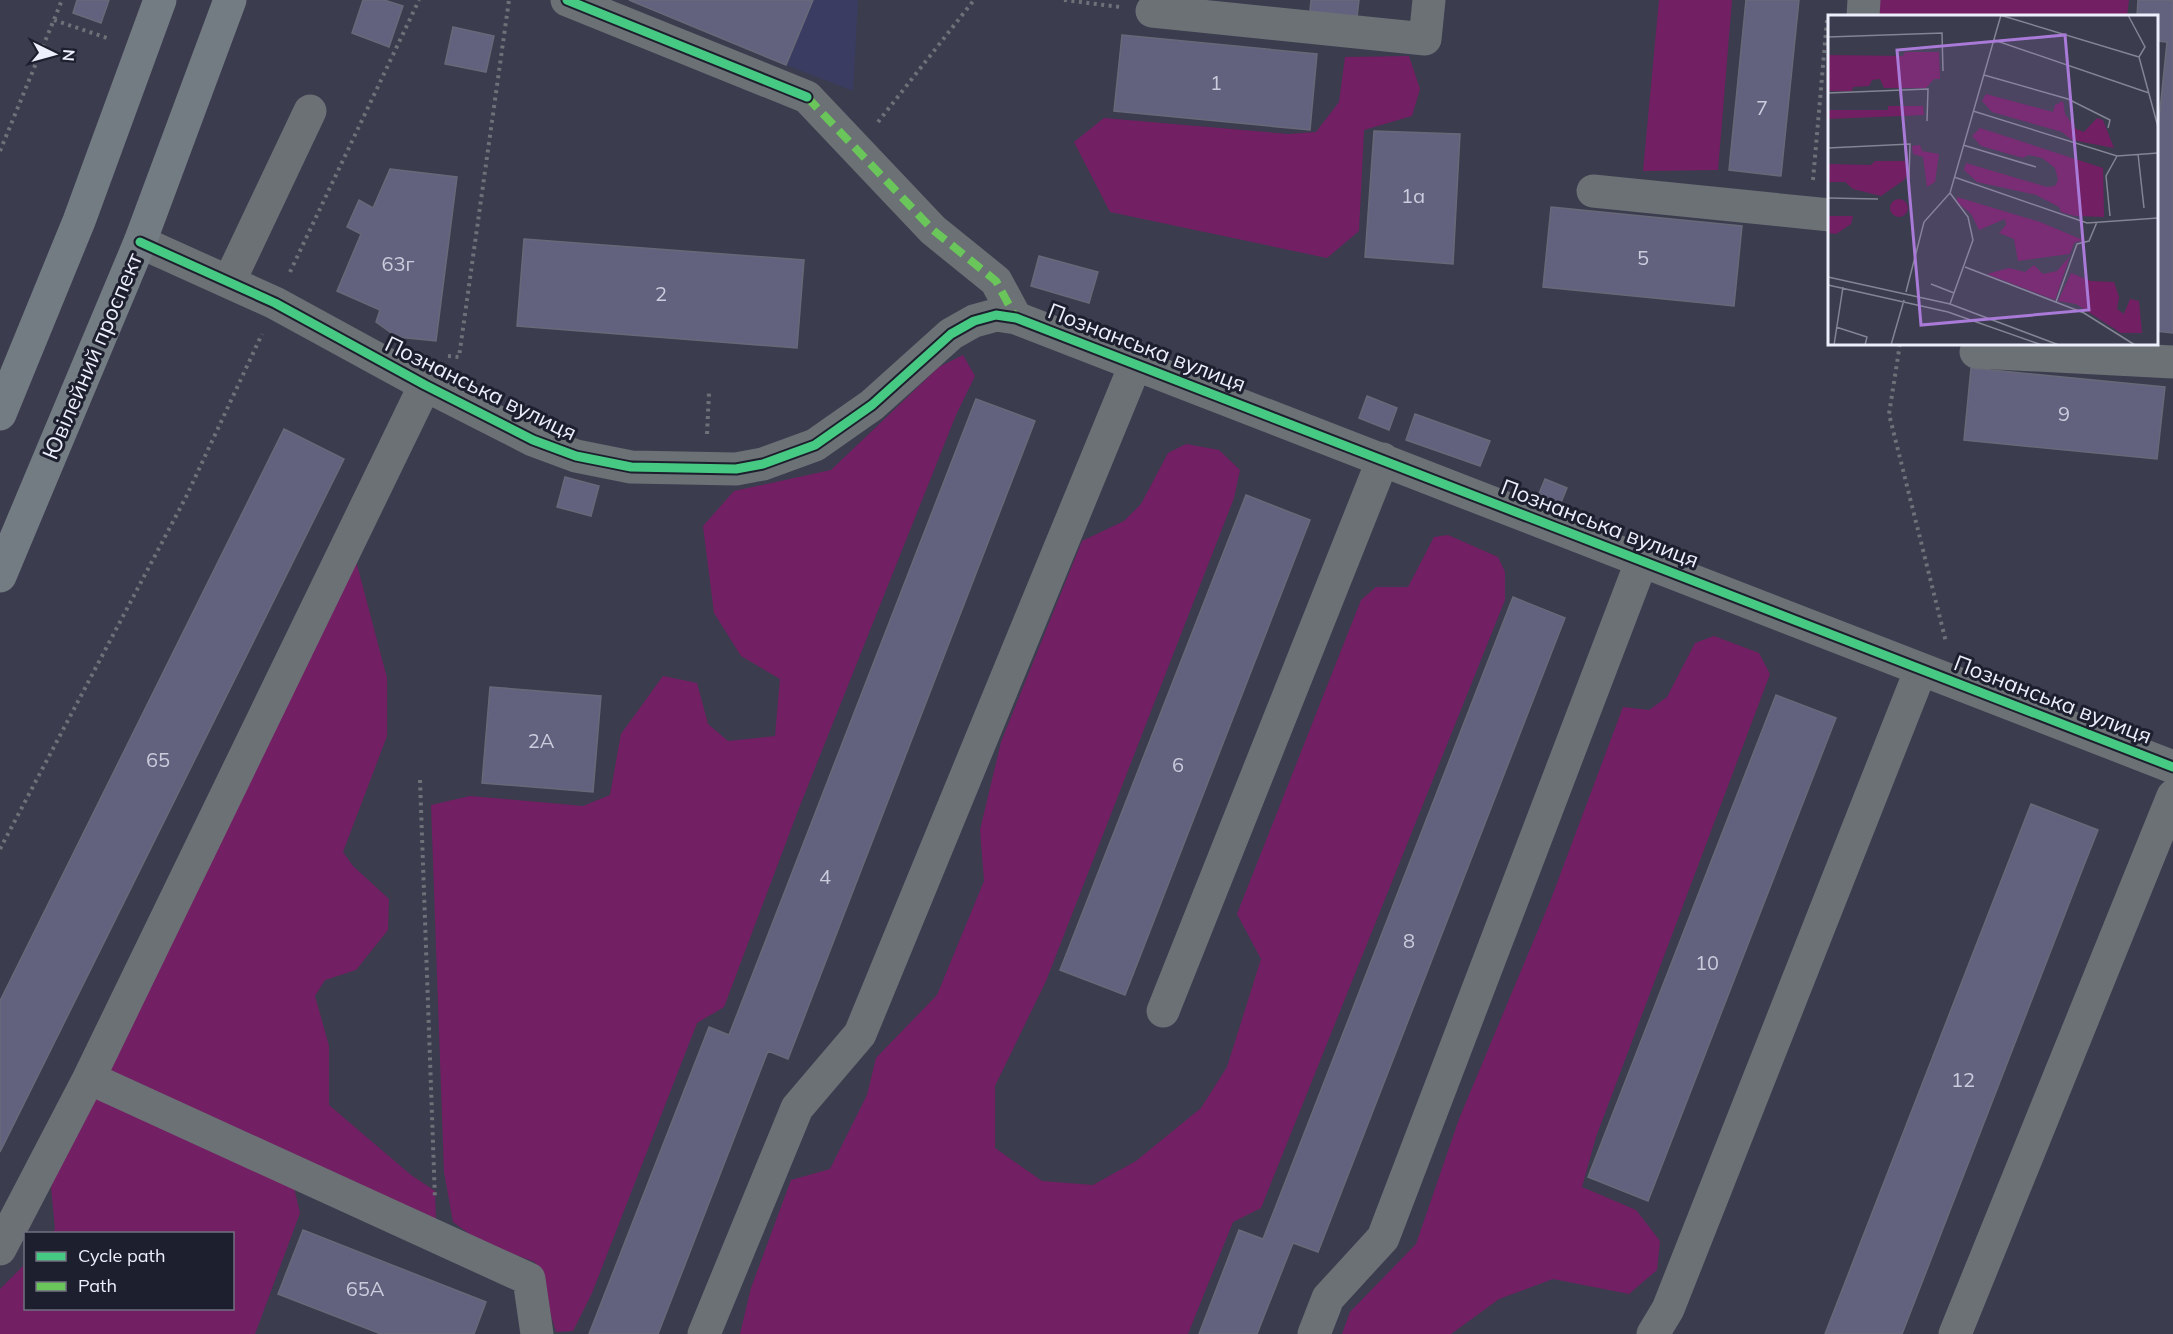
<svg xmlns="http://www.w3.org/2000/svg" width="2173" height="1334" viewBox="0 0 2173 1334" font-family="Mulish,sans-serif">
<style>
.built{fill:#3a3d61}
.green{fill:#731f63}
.building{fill:#62627f;stroke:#686978;stroke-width:1.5}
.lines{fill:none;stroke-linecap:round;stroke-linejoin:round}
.path{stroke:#6d7278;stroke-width:4;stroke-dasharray:3 4.5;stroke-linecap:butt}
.minor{stroke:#6b7175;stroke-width:33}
.major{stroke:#737b83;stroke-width:33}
.quiet{stroke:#6ac65a;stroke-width:8;stroke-dasharray:15 8;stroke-linecap:butt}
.cycleway-casing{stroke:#1d1f2e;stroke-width:13}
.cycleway{stroke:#46c982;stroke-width:9}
.labels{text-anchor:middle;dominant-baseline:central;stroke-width:6;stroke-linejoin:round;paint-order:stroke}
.number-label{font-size:20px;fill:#cbccdd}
.street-label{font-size:22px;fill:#eeeffc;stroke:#1d1f2e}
.inset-road{fill:none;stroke:#838494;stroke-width:1.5}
.view{fill:#a97ad7;fill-opacity:0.15;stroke:#a97ad7;stroke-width:3}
.inset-edge{fill:none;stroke:#eeeffc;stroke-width:3}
</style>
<rect width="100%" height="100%" fill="#3b3c4e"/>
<path class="built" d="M629 0H858L853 91 786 65Z"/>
<path class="green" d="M1659 0H1732L1718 170 1643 171Z
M1875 0H2129L2127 16H1874Z
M1409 56 1420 89 1412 116 1364 130 1359 231 1327 258 1110 212 1074 142 1104 118 1288 134 1316 132 1339 102 1345 57Z
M963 355 975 376 956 415 799 808 724 1007 697 1023 592 1293 573 1331 556 1332 535 1262 482 1243 453 1222 444 1172 431 805 470 796 583 806 610 795 621 734 663 676 697 683 708 724 728 741 775 736 780 679 741 656 714 613 703 526 734 491 831 470 939 367Z
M1186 444 1219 450 1240 470 1234 498 1046 981 995 1086V1148L1042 1181 1093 1185 1136 1161 1201 1108 1227 1067 1261 959 1237 914 1361 600 1376 587H1408L1434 537 1448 535 1498 557 1505 572V600L1261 1208 1233 1222 1188 1334H740L751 1288 791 1180 830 1169 867 1095 876 1058 937 995 984 881 980 830 1001 742 1082 541 1124 521 1141 504 1168 453Z
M355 557 387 678V736L343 852 353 866 389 899 388 930 356 970 325 980 315 996 329 1046V1105L411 1175 435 1191 436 1223 102 1075Z
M1714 636 1759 653 1770 674 1596 1137 1582 1187 1636 1210 1660 1241 1657 1270 1629 1294 1553 1279 1499 1299 1451 1334H1342L1350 1312 1416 1244 1459 1119 1551 899 1623 707 1649 710 1667 697 1695 643Z
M95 1091 293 1184 300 1213 255 1334H0V1289L25 1264 26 1308H232V1234L52 1233 55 1229 51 1188 64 1150Z"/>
<path class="building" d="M77 0H109L101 23 73 13Z
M363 0H384L403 6 389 47 352 33Z
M629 0H813L786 65Z
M1311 0H1359L1356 25 1309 21Z
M1746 0H1799L1781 176 1729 170Z
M2138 0H2173V333L2156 331V149L2167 42 2156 41V16H2137Z
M453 27 494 36 486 72 445 64Z
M1122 35 1317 54 1310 130 1114 111Z
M1374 131 1460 134 1453 264 1365 257Z
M390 169 457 177 436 341 397 337 376 322 380 310 337 291 361 234 347 227 359 200 373 208Z
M1551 207 1742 226 1734 306 1543 287Z
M524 239 804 260 797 348 517 326Z
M1039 256 1098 272 1089 303 1031 286Z
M1971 368 2165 387 2157 459 1964 440Z
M1367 396 1397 408 1389 430 1359 418Z
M976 399 1035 421 788 1059 768 1051 658 1334H589L709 1027 729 1035Z
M1415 414 1490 441 1480 466 1406 440Z
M284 429 344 459 0 1152V1001Z
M565 477 599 486 591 516 557 507Z
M1545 479 1567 488 1560 505 1538 496Z
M1246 495 1310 520 1125 995 1060 970Z
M1513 597 1565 618 1318 1252 1293 1243 1257 1334H1199L1239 1230 1263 1239Z
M490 687 601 696 593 792 482 783Z
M1776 695 1836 718 1648 1201 1588 1177Z
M2031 804 2098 830 2079 878 1902 1334H1825Z
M303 1230 486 1302 474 1334H381L278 1294Z"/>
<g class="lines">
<path class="path" d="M1064 0 1120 7
M54 20 110 39
M878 122 974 0
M0 151 62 0
M1813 180 1827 20
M290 272 419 0
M1900 344 1889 414 1946 642
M448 356 459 357 509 0
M707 434 709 393
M420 780 435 1199
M0 849 186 497 262 334"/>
<path class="minor" d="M567 0 807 97 933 230 996 281 1016 318
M1152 11 1425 39 1429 0
M1863 16 1864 0
M1593 191 1830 215
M140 242 275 303 425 385 533 440 576 456 631 467 736 469 763 464 815 445 872 405 951 334 974 321 996 315 1016 318 2173 767
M229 282 310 111
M1976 352 2173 362
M1163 1011 1383 459
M89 1078 529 1279 537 1334
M0 1249 89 1078 425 385
M704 1334 797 1108 860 1034 1136 363
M1314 1334 1328 1298 1383 1238 1642 560
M1653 1334 1668 1309 1921 669
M1955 1334 2173 796"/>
<path class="major" d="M0 414 79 221 160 0
M0 576 140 242 230 0"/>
<path class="quiet" d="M807 97 933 230 996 281 1016 318"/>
<g class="cycleway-casing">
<path id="cycleway" d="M567 0 807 97
M140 242 275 303 425 385 533 440 576 456 631 467 736 469 763 464 815 445 872 405 951 334 974 321 996 315 1016 318 2173 767"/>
</g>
<use href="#cycleway" class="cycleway"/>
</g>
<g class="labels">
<g class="number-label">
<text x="1216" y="82">1</text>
<text x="1762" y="107">7</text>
<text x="1413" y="195">1а</text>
<text x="1643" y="257">5</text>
<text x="398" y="263">63г</text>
<text x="661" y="293">2</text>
<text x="2064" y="413">9</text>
<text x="541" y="740">2А</text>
<text x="158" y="759">65</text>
<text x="1178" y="764">6</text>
<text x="825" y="876">4</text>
<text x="1409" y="940">8</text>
<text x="1707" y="962">10</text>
<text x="1963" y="1079">12</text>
<text x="365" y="1288">65А</text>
</g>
<g class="street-label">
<text transform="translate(1147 347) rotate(21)">Познанська вулиця</text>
<text transform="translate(92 356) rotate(-67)">Ювілейний проспект</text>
<text transform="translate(481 388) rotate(26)">Познанська вулиця</text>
<text transform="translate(1600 523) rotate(21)">Познанська вулиця</text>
<text transform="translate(2053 699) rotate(21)">Познанська вулиця</text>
</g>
</g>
<g transform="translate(1828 15)">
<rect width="330" height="330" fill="#3b3c4e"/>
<path d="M77 37H111L112 64H106L98 73H56L52 64 44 65 41 71 25 72 24 76H0V40L75 41ZM158 79 225 97 227 90 235 86 237 99 248 114 256 117 269 103 275 105 286 133 244 125 234 117 164 97 154 86ZM60 91H95L96 100 0 104V95H60ZM152 113 275 153 276 202 247 201 233 197 231 192 208 180 149 167 136 155 138 148 219 172 227 171 230 165 227 153 214 143 200 140 195 143 153 131 144 121ZM92 130 94 136 111 139 107 167 99 172 95 142 85 139 84 131ZM47 146H77L80 157 76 165 53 181 25 174 17 167H0V149L43 150ZM129 182 212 207 255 225 246 228 242 239 190 246 186 224 171 218 178 210 177 204 151 215 143 199 129 187ZM62 193a9 9 0 1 1 18 0a9 9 0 1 1-18 0ZM0 201H25L23 209 8 219 0 218ZM242 241 227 285 159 259 181 253 197 257 206 250 215 259 229 256ZM243 258 263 266 286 267 291 282 289 294 296 299 302 284 311 286 314 318H293L248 289 230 286Z" fill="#731f63"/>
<path class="inset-road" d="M172 0 311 42M300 0 317 32 311 42M0 22 114 18 115 56M166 25 321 78M311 42 330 112M156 60 240 84 282 105 280 113M0 78 100 74 99 106M145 96 289 141 330 138M135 130 208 152M0 133 82 129 81 164M310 139 316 193M126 162 259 208 330 203M122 178 140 202 145 225 122 289M0 183 50 184M282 201 278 161 289 141M137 252 256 298 307 330M0 262 122 289 231 330M103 269 126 278M0 270 120 297 214 330M78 277 96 207 122 178 173 0M228 287 249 229 261 226 269 207M8 312 39 322 37 330M6 330 15 272M63 330 76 285"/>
<path class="view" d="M237 20 261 295 93 310 69 35Z"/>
<rect width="330" height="330" class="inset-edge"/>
</g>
<rect x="24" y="1232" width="210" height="78" fill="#1d1f2e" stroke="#717280" stroke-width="1.5"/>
<rect x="36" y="1252" width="30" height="9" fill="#46c982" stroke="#717280" stroke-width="1.5"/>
<text x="78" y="1262" font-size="18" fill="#eeeffc">Cycle path</text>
<rect x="36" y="1282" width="30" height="9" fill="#6ac65a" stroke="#717280" stroke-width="1.5"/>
<text x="78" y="1292" font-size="18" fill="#eeeffc">Path</text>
<g transform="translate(54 54) rotate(95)" stroke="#1d1f2e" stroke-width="4.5" paint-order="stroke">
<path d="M0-4.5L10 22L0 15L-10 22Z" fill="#eeeffc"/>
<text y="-9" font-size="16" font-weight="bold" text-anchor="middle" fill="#eeeffc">N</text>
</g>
</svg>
